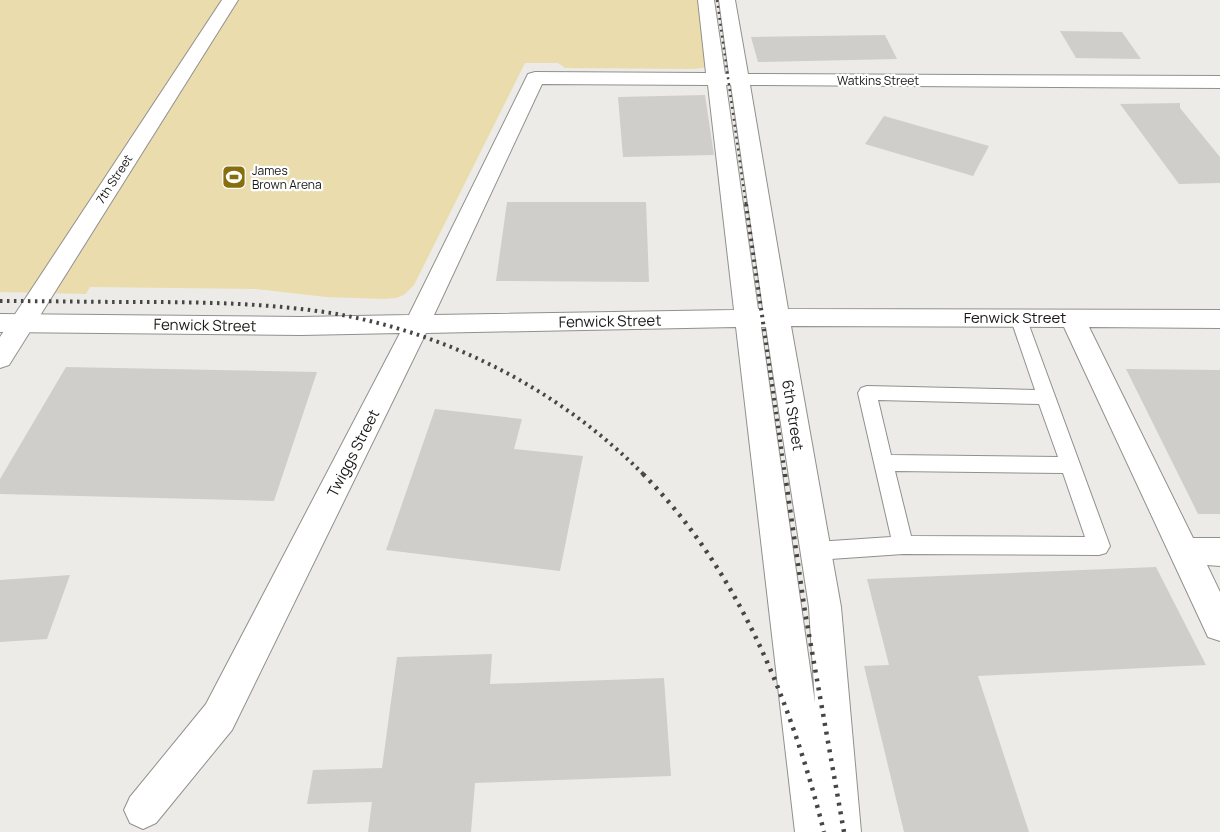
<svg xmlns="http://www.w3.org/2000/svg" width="1220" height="832" viewBox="0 0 1220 832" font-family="Manrope,sans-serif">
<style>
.green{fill:#ebdcad}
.building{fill:#cfcecb}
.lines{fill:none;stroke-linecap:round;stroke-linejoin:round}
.service-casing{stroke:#91908d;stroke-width:2}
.minor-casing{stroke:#91908d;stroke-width:2}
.secondary-casing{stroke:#91908d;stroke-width:2}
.service{fill:#fff;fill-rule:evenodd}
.minor{fill:#fff;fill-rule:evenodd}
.secondary{fill:#fff;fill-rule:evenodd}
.rail-far2{stroke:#474645;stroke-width:2.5;stroke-dasharray:2 4;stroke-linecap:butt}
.rail-far1{stroke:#474645;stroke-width:4;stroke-dasharray:2.5 4.5;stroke-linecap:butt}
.rail{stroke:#474645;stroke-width:4.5;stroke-dasharray:3 6;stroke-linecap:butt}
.labels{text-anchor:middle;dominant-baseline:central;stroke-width:4.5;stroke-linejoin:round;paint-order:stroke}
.far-street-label{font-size:12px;fill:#191817;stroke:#fff}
.far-poi-label{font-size:12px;fill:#191817;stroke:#fff;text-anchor:start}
.street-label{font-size:15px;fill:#191817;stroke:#fff}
</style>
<rect width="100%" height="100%" fill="#ecebe8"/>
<path class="green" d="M0 0H702L708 67 694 69 565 68 558 63H525L414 285 404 295 396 298 383 299 326 297 256 289 90 287 86 294 0 292Z"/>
<path class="building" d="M1060 31 1122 32 1141 59 1076 58Z
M885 35 897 59 758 62 751 37Z
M705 95 714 155 623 157 618 97Z
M1180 103V108L1220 157V183L1179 184 1120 104Z
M884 116 989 146 973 176 865 144Z
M507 202H646L649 282 496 281Z
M66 367 317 372 274 501 0 494V479Z
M1126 369 1220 370V514H1198Z
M435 409 522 419 514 449 583 456 560 571 386 550Z
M1156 567 1206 665 978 676 1029 832H904L864 666 889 665 867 579Z
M70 575 47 639 0 642V580Z
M492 654 490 684 664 678 671 776 475 783 471 832H368L372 802 307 804 313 770 382 768 397 657Z"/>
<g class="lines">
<g class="service-casing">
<path id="service" d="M1018 311 1024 313 1026 317 1110 546 1106 553 1099 555 903 554 816 560 809 558 805 551 809 544 816 542 891 537 858 393 861 388 867 386 1035 390 1010 317 1012 313ZM878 400 1039 404 1058 457 891 455ZM895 471 1063 473 1085 537 911 536Z"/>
</g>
<g class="minor-casing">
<path id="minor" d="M698 0H714L725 74H729L719 0H735L748 74 1220 76V88L750 85 788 309 1220 310V328L1089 327 1193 538H1220V566L1207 565 1220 592V641L1208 637 1064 327 791 326 841 607 861 832H795L736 327 426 333 232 730 156 823 143 829 130 823 124 810 130 797 206 704 400 333 301 335 0 332V314L301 317 409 315 528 74 535 72 706 73ZM542 84 708 85 734 310 434 315ZM726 85H731L763 309H758ZM761 327H766L809 607 815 703Z"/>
</g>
<g class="secondary-casing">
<path id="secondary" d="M222 0H238L9 365 0 368V337Z"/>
</g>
<use href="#service" class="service"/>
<use href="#minor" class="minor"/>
<use href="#secondary" class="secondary"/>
<path class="rail-far2" d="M717 0 746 205"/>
<path class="rail-far1" d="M746 204 785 475
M0 301C45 301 91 302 136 302 201 302 267 303 331 313 449 333 560 390 644 475"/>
<path class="rail" d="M643 474C739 571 791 701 824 832
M785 474 805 612 844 832"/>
</g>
<defs>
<g id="stadium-square" transform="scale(1.25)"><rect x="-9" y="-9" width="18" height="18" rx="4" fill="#876e0e" stroke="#fff"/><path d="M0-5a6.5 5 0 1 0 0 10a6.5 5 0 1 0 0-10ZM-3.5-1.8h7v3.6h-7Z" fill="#fff"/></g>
</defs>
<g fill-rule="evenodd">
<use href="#stadium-square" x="234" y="177"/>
</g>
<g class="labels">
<g class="far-street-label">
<text x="878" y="80">Watkins Street</text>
<text transform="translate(114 179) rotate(-57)">7th Street</text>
</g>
<g class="far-poi-label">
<text x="252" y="170">James<tspan x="252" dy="14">Brown Arena</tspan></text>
</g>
<g class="street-label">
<text x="1015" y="317">Fenwick Street</text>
<text transform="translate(610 321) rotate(-1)">Fenwick Street</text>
<text transform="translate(205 325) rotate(1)">Fenwick Street</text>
<text transform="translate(793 415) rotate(81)">6th Street</text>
<text transform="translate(353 453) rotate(-63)">Twiggs Street</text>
</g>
</g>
</svg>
